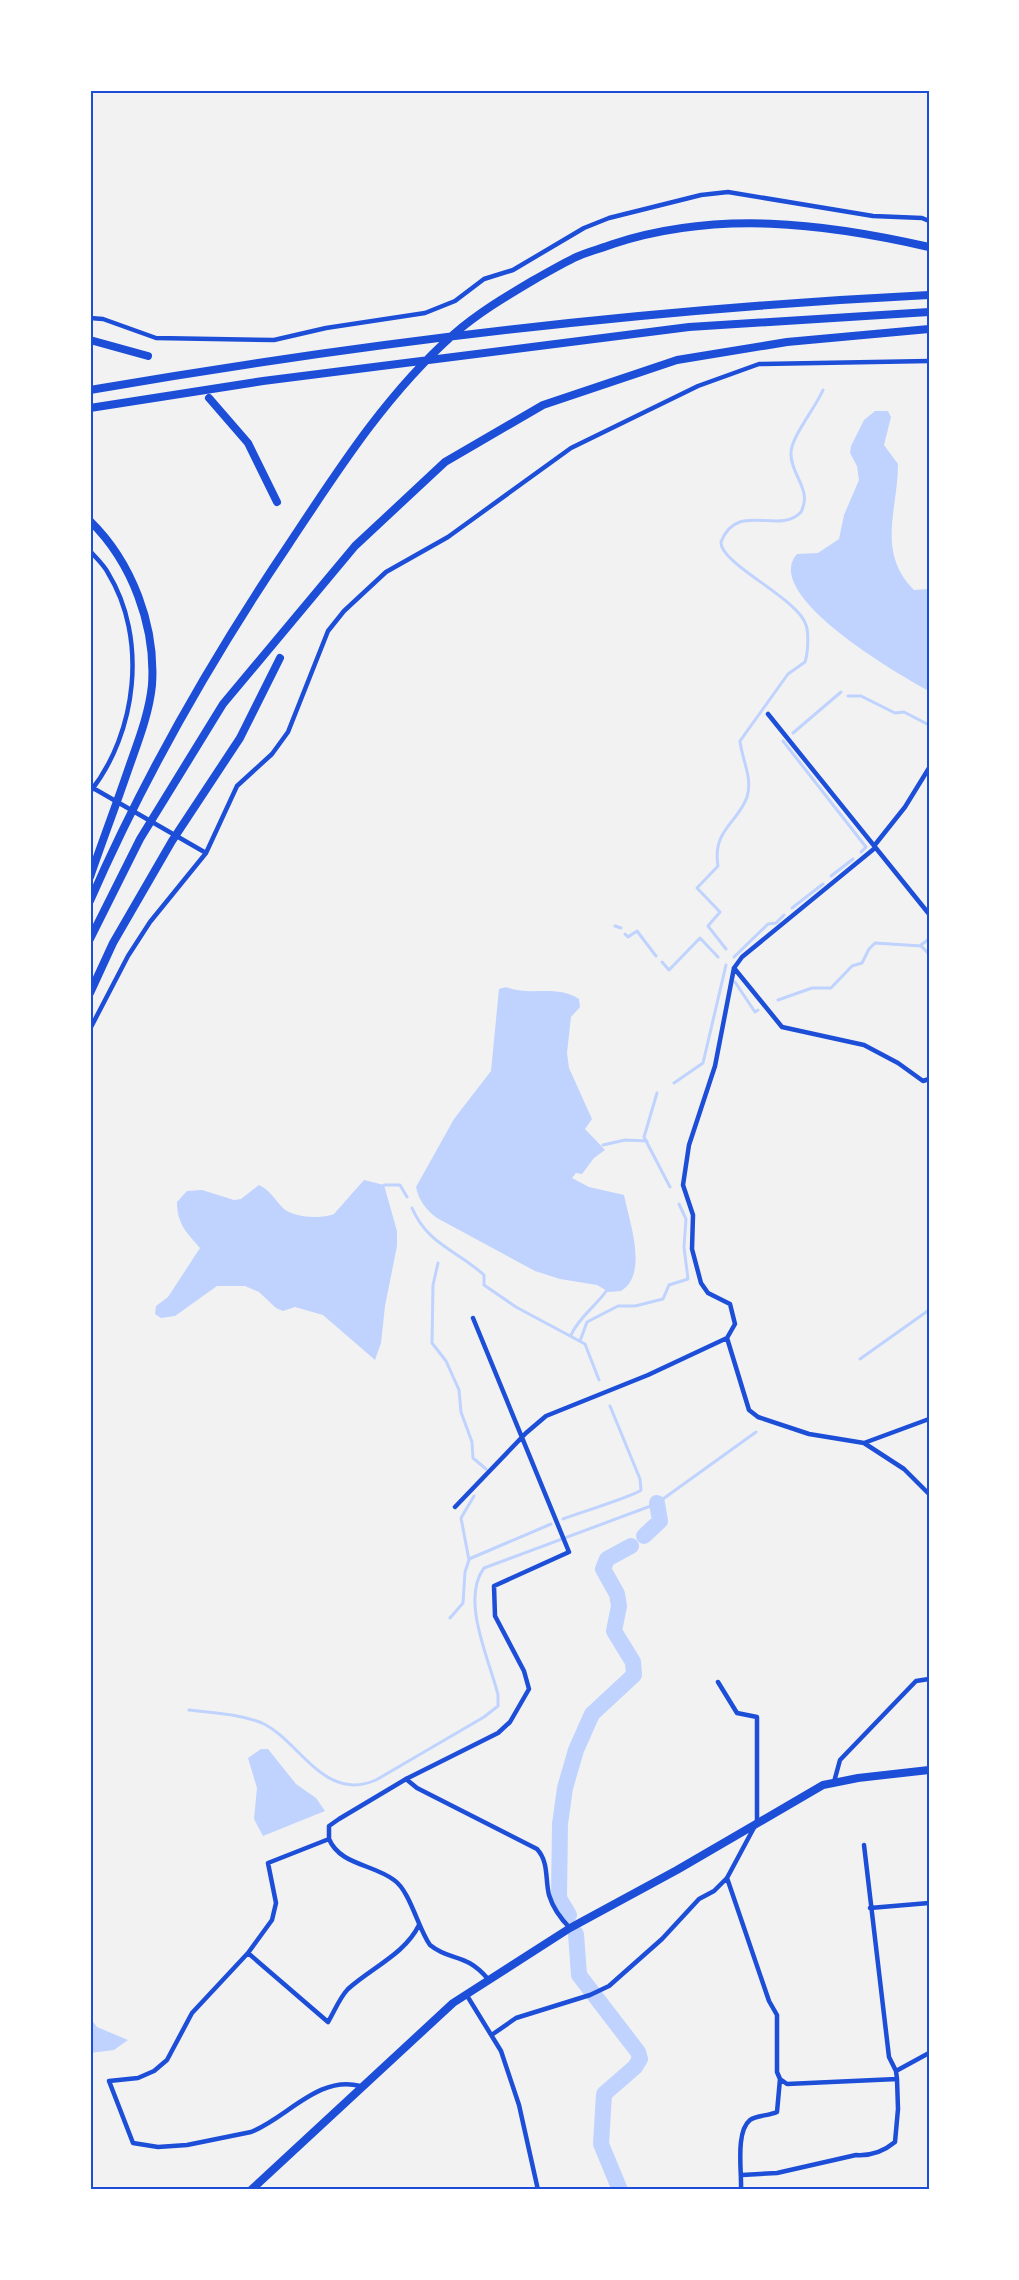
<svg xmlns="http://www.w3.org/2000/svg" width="1019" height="2280" viewBox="0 0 1019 2280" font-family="Mulish,sans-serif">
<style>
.water{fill:#bfd3fe}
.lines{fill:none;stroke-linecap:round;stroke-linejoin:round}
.stream{stroke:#bfd3fe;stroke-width:3}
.river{stroke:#bfd3fe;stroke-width:16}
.minor{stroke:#1d4ed8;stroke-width:4.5}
.primary{stroke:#1d4ed8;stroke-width:8}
.motorway{stroke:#1d4ed8;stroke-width:8}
.neatline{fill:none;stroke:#1d4ed8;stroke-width:2}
</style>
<rect width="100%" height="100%" fill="#f2f2f2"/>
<path class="water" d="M875 411H888L891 417 884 445 898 464C898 510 876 552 914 590L929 589V691C901 676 760 595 797 554L818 553 839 539 844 515 859 480 857 466 850 453 851 446 864 420Z
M506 987C530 997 555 984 579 999L580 1007 571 1017 567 1053 569 1068 592 1119 585 1129 605 1150 594 1158 582 1174 576 1173 572 1178 589 1187 624 1195C629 1221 649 1274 621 1291L609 1292 597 1285 560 1279 535 1271 437 1218C426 1210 419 1201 416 1187L454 1119 491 1071 499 989Z
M364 1180 384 1185 397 1231V1246L385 1306 381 1343 375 1360 323 1315 295 1307 283 1311 276 1308 259 1292 245 1286H217L175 1316 161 1318 155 1314 156 1306 168 1297 200 1248C187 1233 177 1224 177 1202L187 1191 202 1190 234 1200 241 1199 259 1185C271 1191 274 1199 283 1208 293 1218 322 1219 334 1214Z
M261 1749H268L296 1784 316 1798 325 1811 263 1836 254 1819 257 1788 248 1758Z
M90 2018 97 2027 128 2040 114 2050 90 2053Z"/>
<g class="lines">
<path class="stream" d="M848 696H861L895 713 904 712 929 725
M793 733 841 692
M783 741 866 847 861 852
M831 876 853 859
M792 908 823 884
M615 926 621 928
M625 934 628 937 637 931 656 956
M921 945 929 939
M726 949 708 926 720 912 697 888 718 866C712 830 738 823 747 797 753 778 742 760 740 741L788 674 805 662C808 653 809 634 806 625 798 598 720 564 721 542 737 500 779 536 801 512 813 490 790 474 791 453 791 437 816 407 823 390
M734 957 768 924 776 923 784 915
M662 962 669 970 700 938 718 957
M735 982 755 1012 758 1010
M778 1000 812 988H831L852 966 862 963 869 949 875 943 921 946 929 954
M674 1083 703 1063 726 965
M657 1093 644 1137 670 1187
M603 1145 625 1140 647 1141
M384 1185H400L407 1197
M412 1208C428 1245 457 1250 484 1275V1285L516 1307 585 1344 599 1380
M438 1263 433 1285 432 1343 446 1361 459 1390 461 1412 472 1442 473 1458 486 1469
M571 1335C579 1317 596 1306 607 1290
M580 1341 587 1322 618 1306H635L663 1299 669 1285 688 1279 684 1247 686 1219 679 1204
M860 1359 929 1310
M563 1519C576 1514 637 1495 641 1490L640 1479 610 1406
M469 1559 551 1524
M450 1618 463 1603 465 1572 469 1560 461 1518 474 1496
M189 1710C212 1713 240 1714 262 1723 299 1740 324 1803 376 1780L484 1717 498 1706V1695C490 1661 460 1600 484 1568L656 1504 756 1432"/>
<path class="river" d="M644 1536 660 1521 657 1503
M569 1915 559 1898 560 1824 565 1788 576 1750 592 1714 634 1675 633 1662 614 1631 619 1606 617 1594 603 1569 607 1559 631 1546
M576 1934 579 1975 638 2052 640 2059 635 2067 604 2094 601 2144 620 2190"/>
<path class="minor" d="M90 318 103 319 156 338 274 340 326 328 425 313 455 301 484 279 513 270 584 228 609 218 701 195 728 192 873 216 922 218 929 221
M90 551C96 558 104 565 108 573 148 638 137 733 90 792
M768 714 929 914
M93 788 206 853
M874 846 905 807 929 768
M734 968 782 1027 864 1045 898 1063 923 1081 929 1079
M90 1029 128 956 150 922 206 853 237 786 272 754 288 732 328 631 344 611 386 572 448 537 571 448 698 386 759 364 929 361
M473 1318 569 1552 494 1586 495 1616 524 1671 529 1689 510 1722 498 1733 406 1779 339 1819 329 1826V1839C340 1865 373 1864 394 1880 410 1891 418 1928 430 1945 451 1962 465 1952 488 1979
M727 1338 749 1410 758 1417 809 1434 864 1443 904 1469 929 1494
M864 1443 929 1419
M455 1507 526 1433 546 1416 648 1375 727 1338 735 1324 730 1304 708 1293 701 1283 692 1249 693 1215 683 1185 689 1145 715 1066 734 968 742 957 875 848
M406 1779 417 1788 537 1849C549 1862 545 1879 549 1895 553 1908 560 1918 570 1928
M834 1782 840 1760 916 1681 929 1679
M329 1839 268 1863 276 1903 272 1920 248 1953 192 2013 167 2060 154 2071 138 2078 109 2081 133 2143 158 2147 187 2145 251 2132C287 2118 318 2075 360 2086
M864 1845 889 2057 896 2071
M727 1878 769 2001 777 2015V2072L780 2079 787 2084 897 2079 896 2071 929 2053
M870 1908 929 1903
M248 1953 328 2022C334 2012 340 1997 348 1989 371 1968 405 1954 419 1925
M466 1994 501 2051 519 2105 538 2190
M493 2034 516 2018 590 1995 609 1986 662 1939 699 1899 714 1891 727 1878 757 1822V1717L737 1713 718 1682
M742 2175 777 2173 856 2155C871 2156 883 2152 895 2142L898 2109 897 2079
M741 2190C742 2173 735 2132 750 2120 756 2115 769 2116 777 2112L780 2079"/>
<path class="primary" d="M251 2190 453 2003 570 1928 677 1870 823 1785 858 1778 929 1770"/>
<path class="motorway" d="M90 340 148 356
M90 390C368 342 647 309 929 295
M209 398 248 443 277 502
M90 408 263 381 689 327 929 312
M90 521C132 562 156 626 152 685 149 715 137 744 127 773 115 808 102 842 90 877
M90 901C145 775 212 658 289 544 338 470 387 393 454 334 478 313 505 297 532 281 546 273 560 265 574 258 586 252 600 249 613 244 717 210 824 223 929 247
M90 939 140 839 223 704 355 546 445 462 543 405 677 360 787 342 929 329
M90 993 113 943 172 841 240 738 280 658"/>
</g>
<rect width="1019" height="2280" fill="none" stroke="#ffffff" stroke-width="183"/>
<rect x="92" y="92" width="836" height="2096" class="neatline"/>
</svg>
